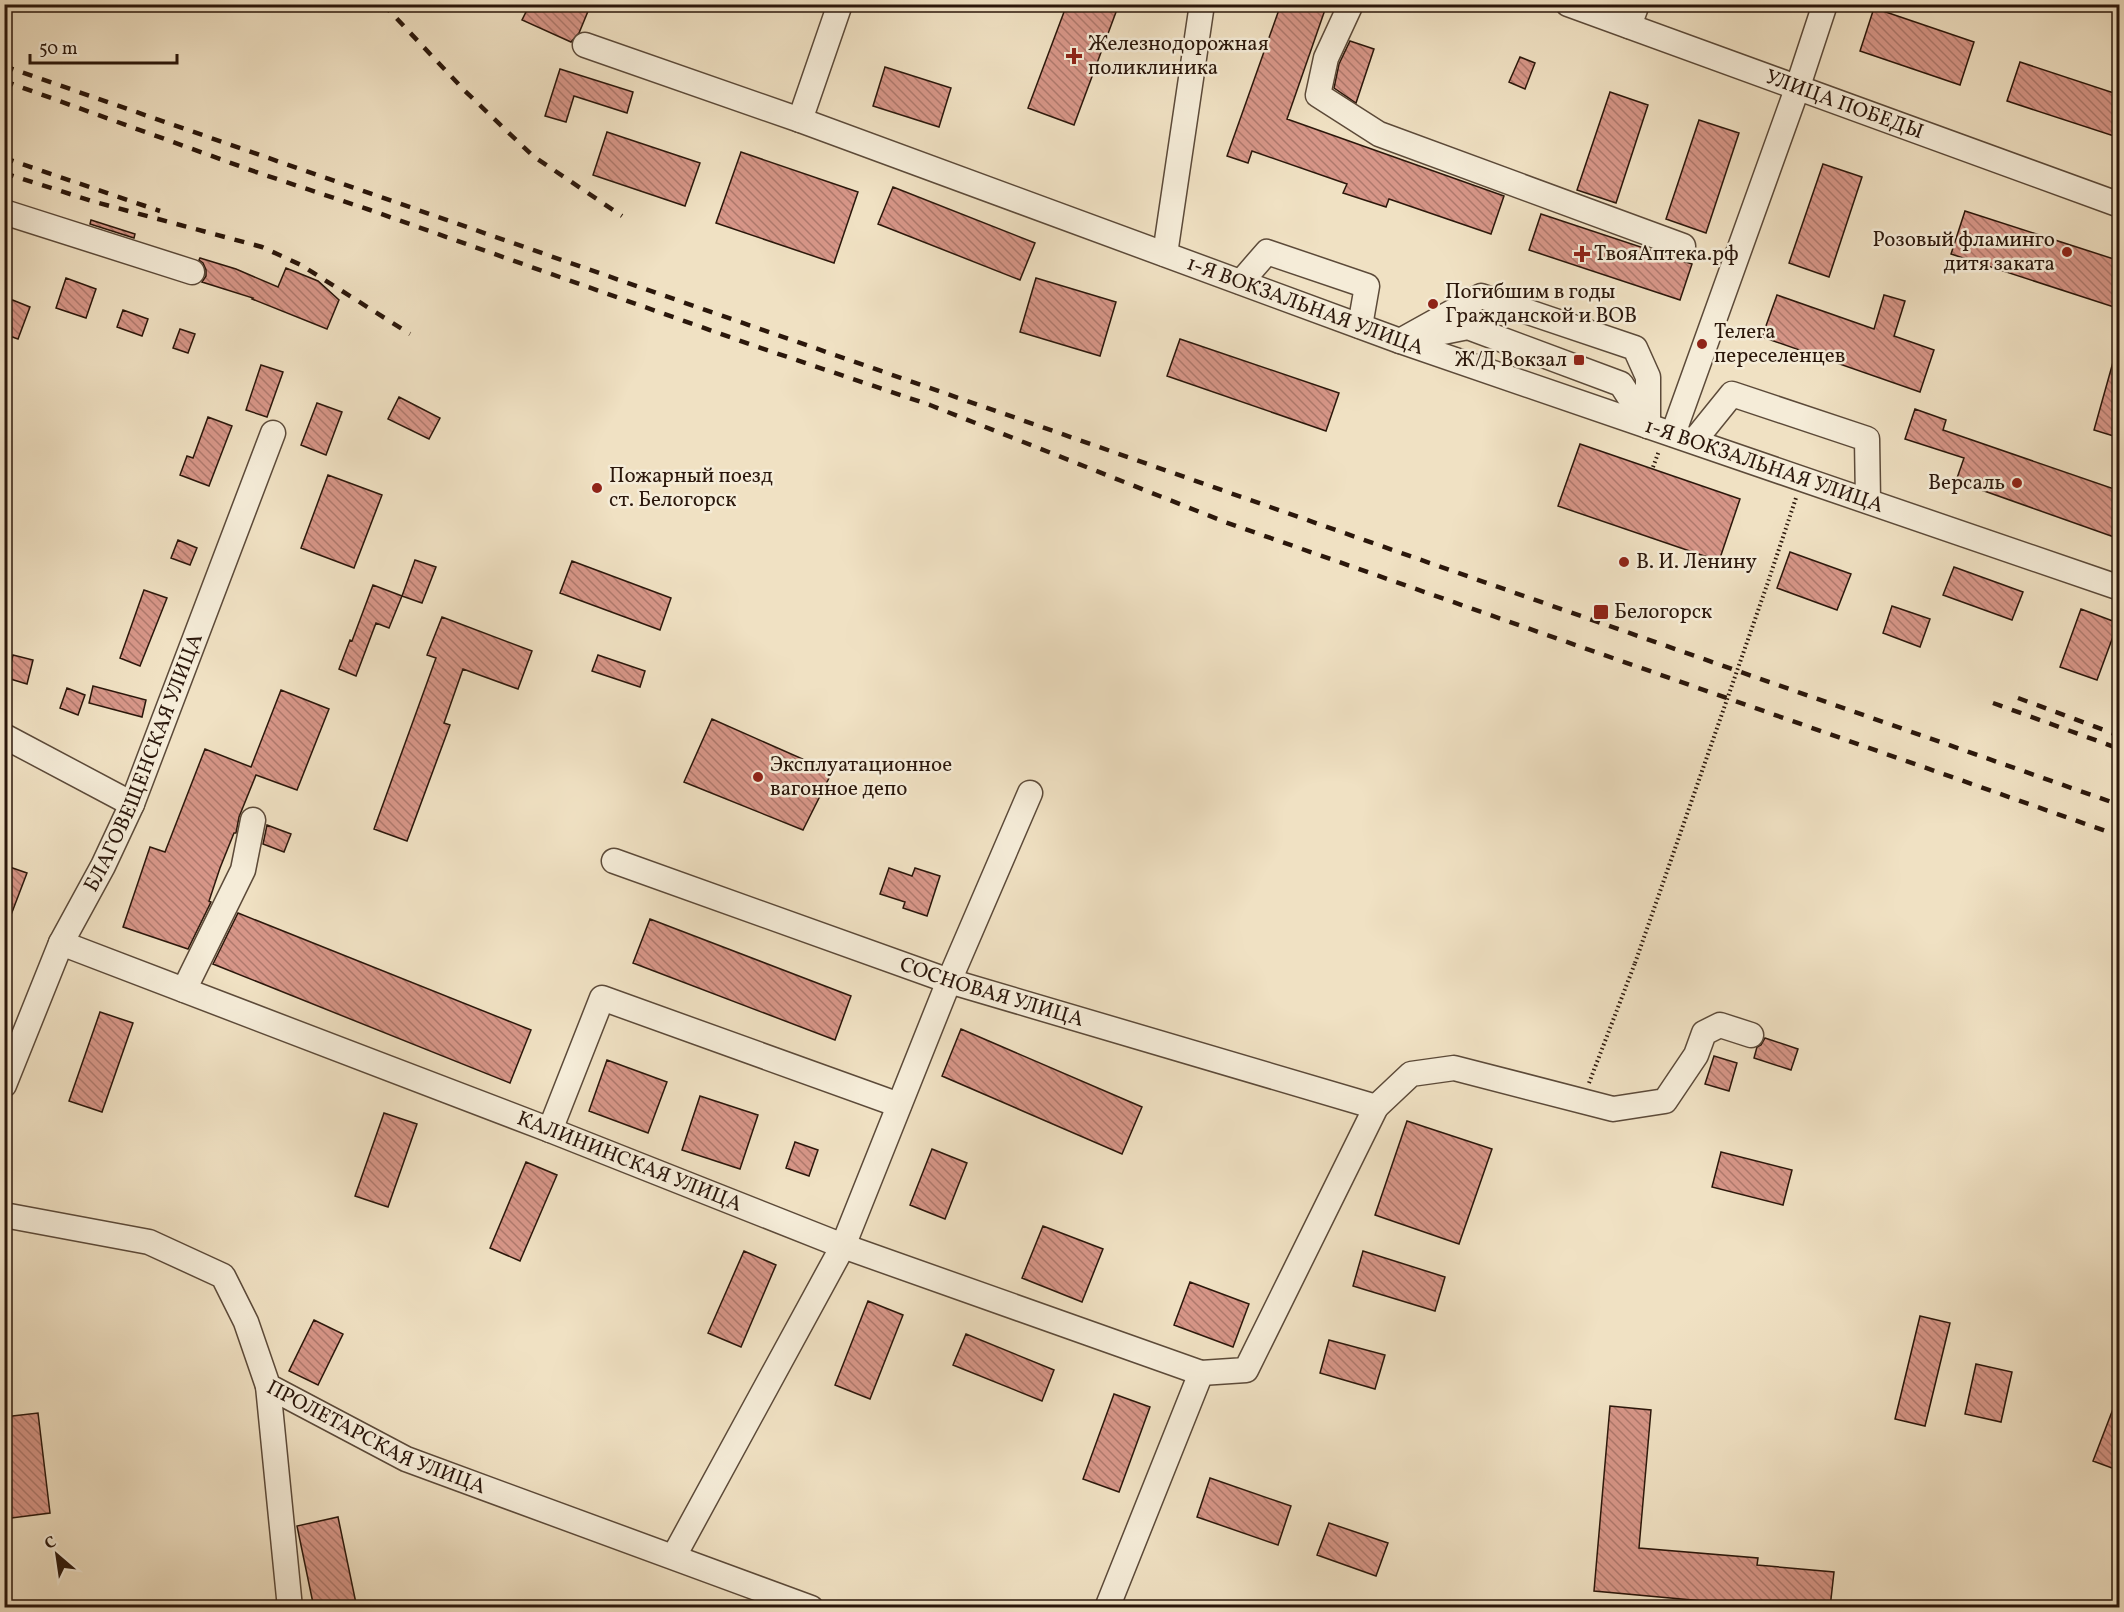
<svg xmlns="http://www.w3.org/2000/svg" width="2124" height="1612" viewBox="0 0 2124 1612" font-family="Vollkorn,serif">
<style>
.building{fill:url(#building-back-hatch);stroke:#2b170b;stroke-width:1.5}
.lines{fill:none;stroke-linecap:round;stroke-linejoin:round}
.minor-casing{stroke:#5c4a39;stroke-width:27}
.path{stroke:#2b170b;stroke-width:4;stroke-dasharray:1.5 3;stroke-linecap:butt}
.minor{stroke:#f5ecd8;stroke-width:24}
.rail{stroke:#2b170b;stroke-width:4.5;stroke-dasharray:10 10;stroke-linecap:butt}
.path-bridge{stroke:#2b170b;stroke-width:4;stroke-dasharray:1.5 3;stroke-linecap:butt}
.poi-dot{fill:#8f2418;stroke:#f5ecd8;stroke-width:2}
.labels{text-anchor:middle;dominant-baseline:central;stroke-width:5;stroke-linejoin:round;paint-order:stroke}
.poi-label{font-size:21px;fill:#2b170b;stroke:#f5ecd8;text-anchor:start}
.street-label{font-size:21px;fill:#2b170b;stroke:#f5ecd8}
</style>
<defs>
<pattern id="building-back-hatch" width="6" height="6" patternUnits="userSpaceOnUse" patternTransform="scale(1.5)"><rect width="6" height="6" fill="#d79688"/><path d="M-1 5l2 2M0 0l6 6M5-1l2 2" fill="none" stroke="#af796d"/></pattern>
</defs>
<rect width="100%" height="100%" fill="#f0e1c3"/>
<filter id="stains"><feTurbulence type="fractalNoise" baseFrequency=".00333" numOctaves="4"/><feColorMatrix values="0 0 0 0 .2 0 0 0 0 .09 0 0 0 0 .02 0 0 0 .5 -.17"/></filter>
<radialGradient id="worn" r=".72"><stop offset=".6" stop-color="#630" stop-opacity="0"/><stop offset="1" stop-color="#630" stop-opacity=".3"/></radialGradient>
<path class="building" d="M530 4H542L556 10 558 4H591L579 33 571 42 522 20Z
M1067 4H1119L1074 125 1028 108Z
M1281 4H1327L1287 119 1504 196 1491 234 1389 199 1386 207 1343 193 1347 184 1252 151 1248 163 1227 156Z
M1874 8 1974 42 1960 85 1860 51Z
M1350 41 1374 49 1356 103 1334 88 1339 64Z
M1520 57 1535 63 1525 89 1509 82Z
M2020 62 2120 95V138L2007 101Z
M885 67 951 88 939 127 873 106Z
M560 69 633 92 627 113 574 96 566 122 545 116Z
M1610 92 1648 105 1616 203 1577 190Z
M1699 120 1739 133 1706 233 1666 219Z
M607 132 700 163 685 206 593 175Z
M741 152 858 192 834 263 716 223Z
M1823 164 1862 177 1829 277 1789 263Z
M893 187 1035 243 1020 280 878 224Z
M1965 211 2120 261V309L1951 254Z
M1541 214 1692 264 1680 300 1529 250Z
M91 220 135 234 134 238 90 224Z
M200 258 236 269 278 287 286 268 318 281 339 300 327 329 252 299 253 298 202 282 206 276V270L203 263 199 260Z
M66 278 96 289 86 318 56 308Z
M1036 278 1116 302 1100 356 1020 332Z
M1777 295 1874 329 1884 295 1905 301 1894 336 1934 350 1920 392 1762 337Z
M10 299 30 307 18 339 4 334V314Z
M123 310 148 319 142 336 117 327Z
M180 329 195 334 188 353 173 348Z
M1180 339 1339 393 1326 431 1167 376Z
M2115 355H2120V438L2094 430Z
M261 365 283 372 267 417 246 410Z
M399 397 440 418 429 439 388 419Z
M317 403 342 412 326 455 301 445Z
M1915 409 1946 420 1943 430 2120 491V521L2114 537 1956 481 1964 458 1905 439Z
M208 417 232 426 209 486 180 475 187 456 193 458Z
M1580 444 1740 499 1719 561 1558 506Z
M328 475 382 495 354 568 301 548Z
M178 540 197 548 190 565 171 558Z
M1790 552 1851 574 1837 610 1777 588Z
M415 560 436 567 422 603 402 596Z
M572 561 671 598 660 630 560 593Z
M1954 567 2023 592 2012 620 1943 595Z
M373 585 402 596 389 628 376 623 356 676 339 669 350 640 352 641Z
M144 590 167 598 140 666 120 658Z
M1892 606 1930 619 1920 647 1883 633Z
M2081 609 2118 623 2097 680 2060 667Z
M442 617 532 651 518 689 463 669 444 723 450 725 407 841 374 829 436 658 427 655Z
M13 655 33 660 27 684 7 678Z
M598 655 645 671 640 687 592 671Z
M93 686 146 700 142 717 89 703Z
M67 688 85 695 78 715 60 708Z
M281 690 329 709 297 790 256 775 239 817 236 833H234L220 868 209 901 211 902 188 949 123 927 150 847 165 852 205 749 251 767Z
M712 719 832 772 803 830 684 782Z
M267 825 291 834 284 852 263 844Z
M4 865 27 873 6 928H4Z
M889 868 912 876 915 868 940 876 927 916 903 908 905 902 880 894Z
M238 913 531 1030 510 1083 213 964Z
M650 919 851 996 835 1040 633 963Z
M100 1012 133 1023 102 1112 69 1101Z
M961 1029 1142 1107 1122 1154 942 1076Z
M1765 1038 1798 1049 1791 1070 1754 1058 1757 1047 1761 1045Z
M1714 1056 1737 1063 1729 1091 1705 1084Z
M607 1060 667 1082 648 1133 589 1111Z
M700 1096 758 1115 740 1169 682 1150Z
M384 1113 417 1124 388 1207 355 1196Z
M1407 1121 1492 1149 1459 1244 1375 1215Z
M795 1142 818 1150 809 1176 786 1168Z
M932 1149 967 1163 945 1219 910 1205Z
M1721 1152 1792 1170 1783 1205 1712 1187Z
M526 1162 557 1175 520 1261 490 1248Z
M1043 1226 1103 1249 1082 1302 1022 1278Z
M744 1251 776 1265 741 1347 708 1333Z
M1363 1251 1445 1277 1435 1311 1353 1286Z
M1190 1282 1249 1304 1233 1347 1174 1325Z
M868 1301 903 1315 870 1399 835 1385Z
M1920 1316 1950 1323 1925 1426 1895 1419Z
M314 1320 343 1334 318 1385 289 1371Z
M966 1334 1054 1370 1042 1401 953 1365Z
M1329 1340 1385 1355 1375 1389 1320 1373Z
M1976 1364 2012 1372 2001 1422 1965 1414Z
M1114 1394 1150 1407 1119 1492 1083 1479Z
M2118 1396H2120V1471L2093 1461Z
M1610 1406 1651 1410 1639 1548 1758 1558 1757 1565 1834 1572 1830 1608H1780L1594 1591Z
M38 1413 50 1513 4 1519V1417Z
M1210 1478 1291 1506 1278 1545 1197 1517Z
M338 1517 357 1608H314L297 1526Z
M1329 1523 1388 1543 1376 1576 1317 1555Z"/>
<g class="lines">
<g class="minor-casing">
<g id="minor">
<path d="M1351 4 1326 58 1318 95 1379 134 1683 246"/>
<path id="s1" d="M1568 4 2120 205"/>
<path d="M1629 26 1637 4"/>
<path id="s2" d="M585 45 800 120 1400 341 2120 588"/>
<path d="M800 120 840 4"/>
<path d="M4 212 192 272"/>
<path d="M1165 254 1202 4"/>
<path d="M1241 282 1267 252 1367 286 1360 326"/>
<path d="M1423 336 1468 327 1621 384 1648 426"/>
<path d="M1400 341 1481 296 1635 348 1648 377V426"/>
<path d="M1673 434 1797 89 1825 4"/>
<path d="M1694 441 1732 394 1867 439 1868 501"/>
<path d="M4 736 132 804"/>
<path id="s3" d="M614 861 949 981 1376 1107"/>
<path id="s4" d="M61 943 550 1130 843 1246 1201 1373 1246 1370 1376 1107 1411 1074 1454 1068 1613 1109 1665 1101 1696 1055 1704 1033 1720 1025 1751 1035"/>
<path d="M184 990 243 870 253 820"/>
<path id="s5" d="M4 1085 61 943 103 866 132 804 273 433"/>
<path d="M550 1130 602 998 899 1105"/>
<path id="s6" d="M4 1215 149 1242 223 1276 246 1322 268 1386 406 1459 811 1608"/>
<path d="M268 1386 290 1608"/>
<path d="M674 1556 843 1246 949 981 1030 793"/>
<path d="M1107 1608 1201 1373"/>
</g>
</g>
<path class="path" d="M1653 467 1659 451
M1767 585 1796 498
M1589 1083 1635 963"/>
<use href="#minor" class="minor"/>
<path class="rail" d="M383 4 465 91 533 156 622 216
M4 66 1042 427 2120 805
M4 81 256 172 370 210 755 346 930 405 1225 522 2120 836
M4 158 160 211
M4 173 95 202 262 247 301 265 410 334
M2018 698 2120 736
M1993 703 2120 749"/>
<path class="path-bridge" d="M1635 963 1767 585"/>
</g>
<g class="poi-dot">
<path d="M1071 47h6v6h6v6h-6v6h-6v-6h-6v-6h6z"/>
<circle cx="2067" cy="252" r="6"/>
<path d="M1579 245h6v6h6v6h-6v6h-6v-6h-6v-6h6z"/>
<circle cx="1433" cy="304" r="6"/>
<circle cx="1702" cy="344" r="6"/>
<rect x="1573" y="354" width="12" height="12" rx="3"/>
<circle cx="2017" cy="483" r="6"/>
<circle cx="597" cy="488" r="6"/>
<circle cx="1624" cy="562" r="6"/>
<rect x="1593" y="604" width="16" height="16" rx="3"/>
<circle cx="758" cy="777" r="6"/>
</g>
<g class="labels">
<g class="poi-label">
<text x="1088" y="44">Железнодорожная<tspan x="1088" dy="24">поликлиника</tspan></text>
<text x="2055" y="240" text-anchor="end">Розовый фламинго<tspan x="2055" dy="24">дитя заката</tspan></text>
<text x="1594" y="254">ТвояАптека.рф</text>
<text x="1445" y="292">Погибшим в годы<tspan x="1445" dy="24">Гражданской и ВОВ</tspan></text>
<text x="1714" y="332">Телега<tspan x="1714" dy="24">переселенцев</tspan></text>
<text x="1567" y="360" text-anchor="end">Ж/Д Вокзал</text>
<text x="609" y="476">Пожарный поезд<tspan x="609" dy="24">ст. Белогорск</tspan></text>
<text x="2005" y="483" text-anchor="end">Версаль</text>
<text x="1636" y="562">В. И. Ленину</text>
<text x="1614" y="612">Белогорск</text>
<text x="770" y="765">Эксплуатационное<tspan x="770" dy="24">вагонное депо</tspan></text>
</g>
<g class="street-label">
<text stroke="none"><textPath href="#s1" startOffset="294">УЛИЦА ПОБЕДЫ</textPath></text>
<text stroke="none"><textPath href="#s2" startOffset="766">1-Я ВОКЗАЛЬНАЯ УЛИЦА</textPath></text>
<text stroke="none"><textPath href="#s2" startOffset="1252">1-Я ВОКЗАЛЬНАЯ УЛИЦА</textPath></text>
<text stroke="none"><textPath href="#s5" startOffset="352">БЛАГОВЕЩЕНСКАЯ УЛИЦА</textPath></text>
<text stroke="none"><textPath href="#s3" startOffset="400">СОСНОВАЯ УЛИЦА</textPath></text>
<text stroke="none"><textPath href="#s4" startOffset="609">КАЛИНИНСКАЯ УЛИЦА</textPath></text>
<text stroke="none"><textPath href="#s6" startOffset="468">ПРОЛЕТАРСКАЯ УЛИЦА</textPath></text>
</g>
</g>
<rect width="2124" height="1612" fill="none" stroke="#f0e1c3" stroke-width="24"/>
<rect x="6" y="6" width="2112" height="1600" fill="none" stroke="#2b170b" stroke-width="3"/>
<rect x="12" y="12" width="2100" height="1588" fill="none" stroke="#2b170b" stroke-width="1.5"/>
<g transform="translate(57 1555) rotate(331)" stroke="#f5ecd8" stroke-width="4.5" paint-order="stroke">
<path d="M0-4.5L10 22L0 15L-10 22Z" fill="#2b170b"/>
<text y="-9" font-size="16" font-weight="bold" text-anchor="middle" fill="#2b170b">С</text>
</g>
<path d="M30 54v9h147v-9" fill="none" stroke="#2b170b" stroke-width="3"/>
<text x="39" y="54" font-size="18" fill="#2b170b" stroke="#f5ecd8" stroke-width="4.5" paint-order="stroke">50 m</text>
<rect width="100%" height="100%" filter="url(#stains)"/>
<rect width="100%" height="100%" fill="url(#worn)"/>
</svg>
